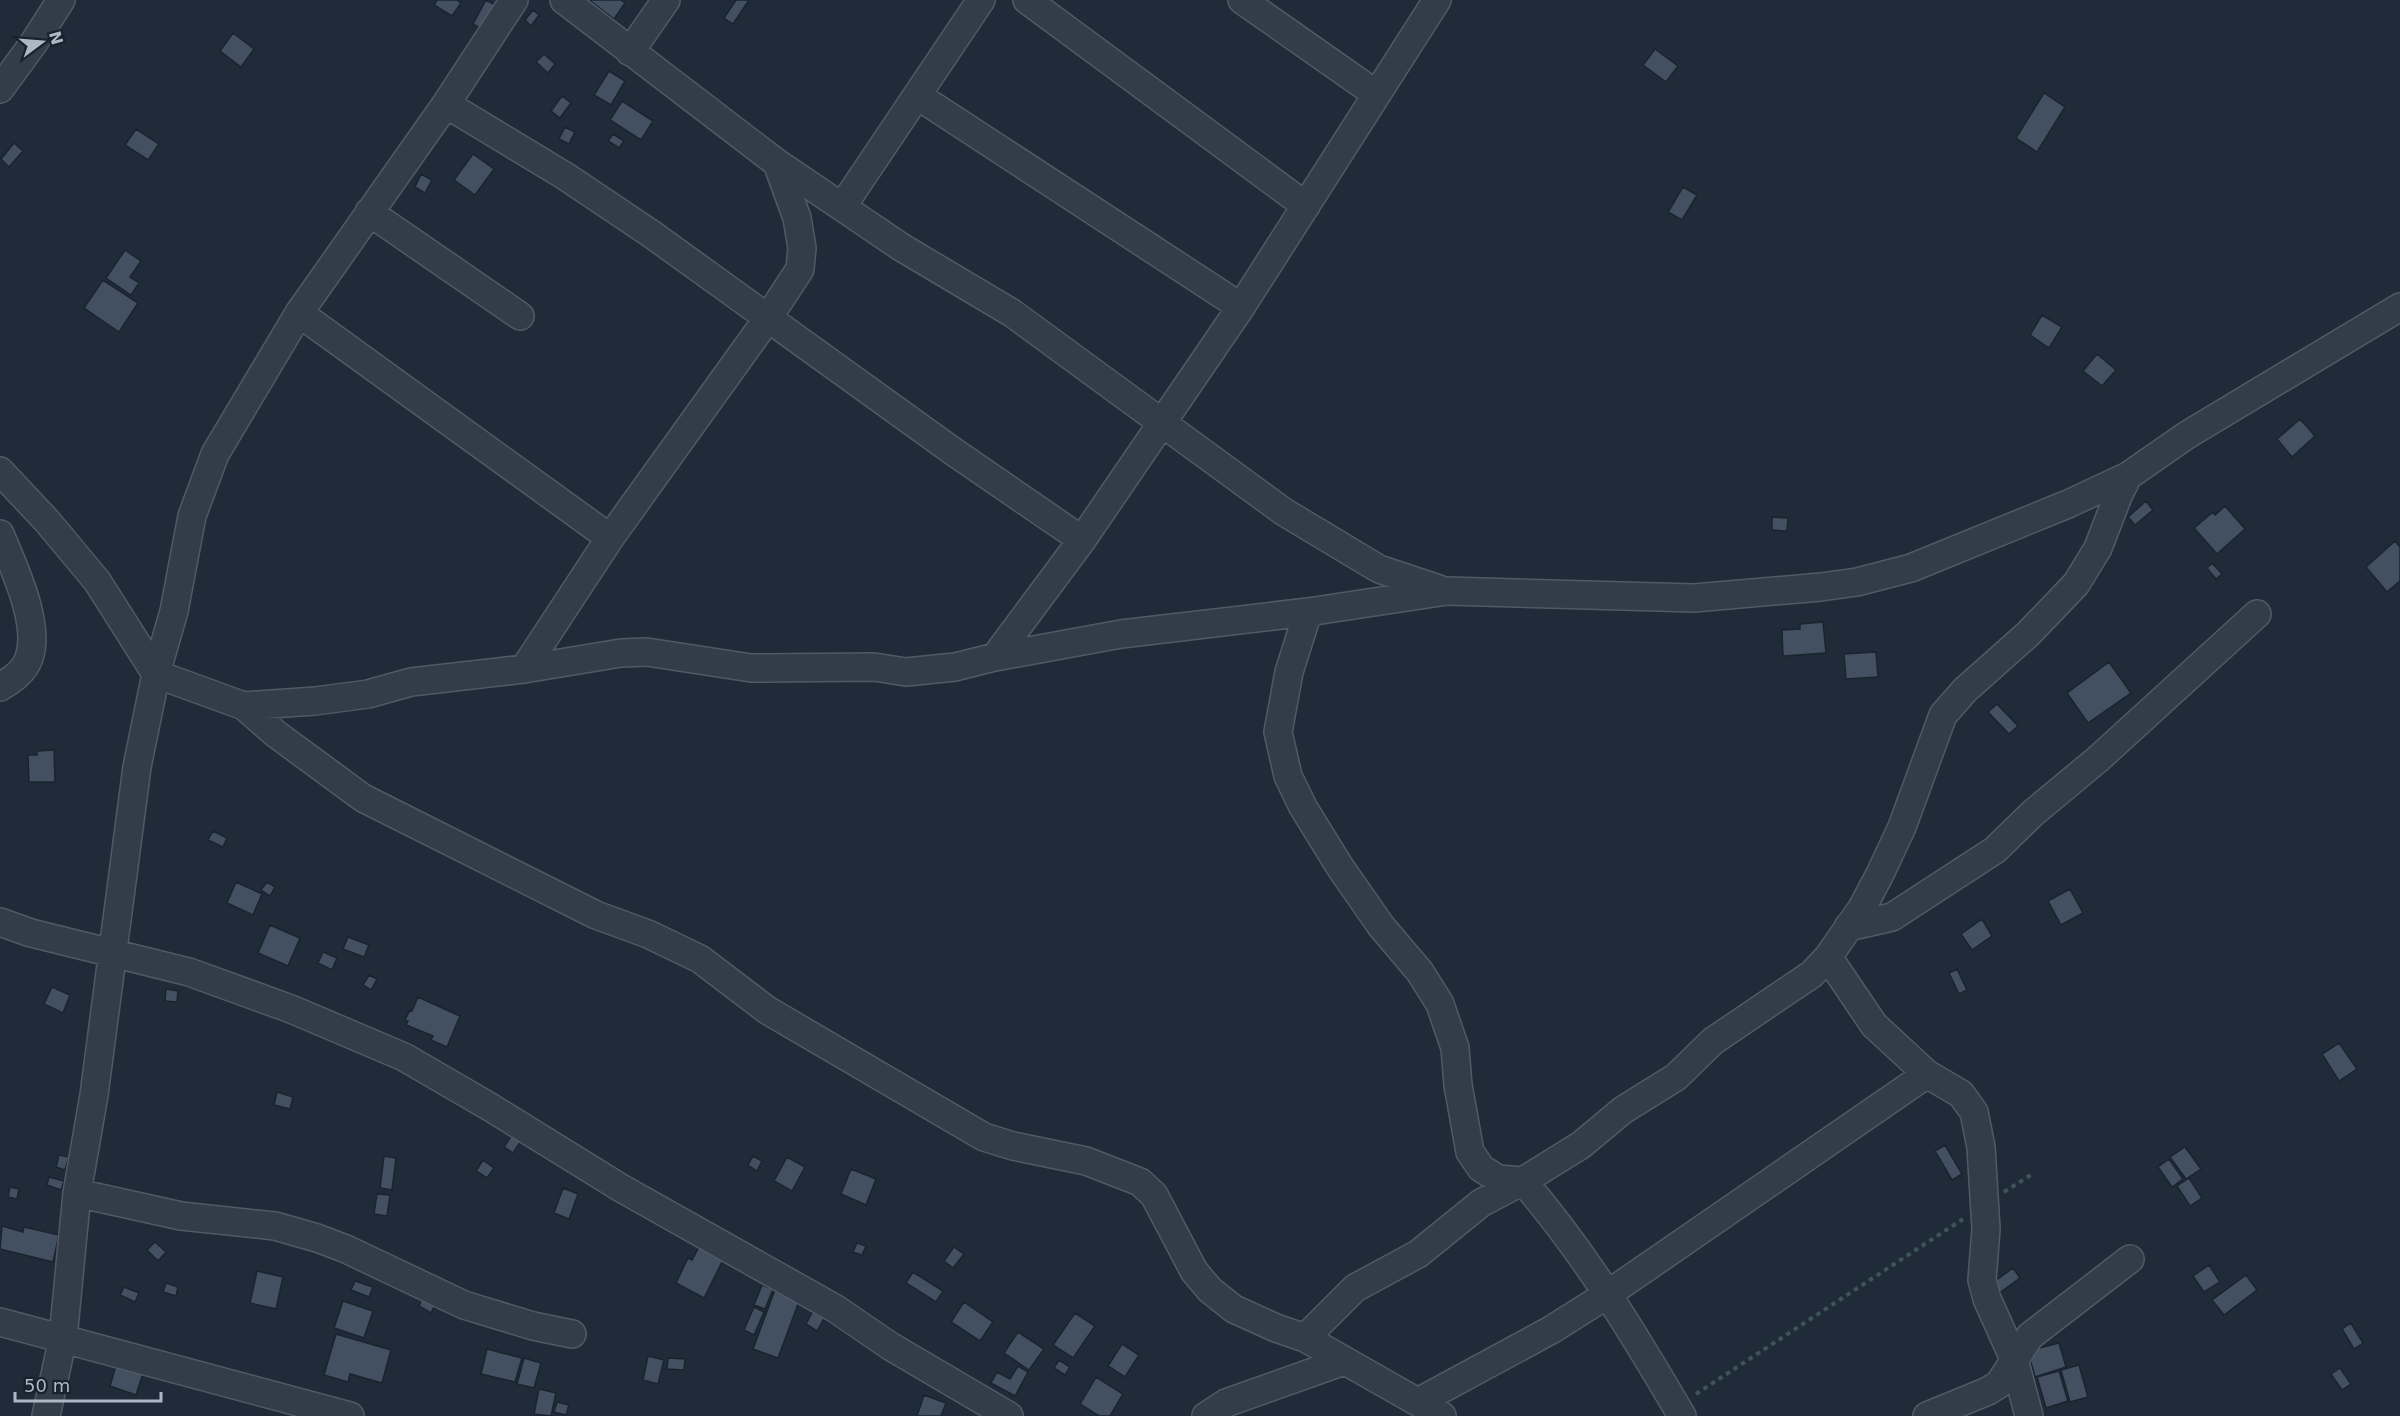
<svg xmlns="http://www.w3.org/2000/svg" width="2400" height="1416" viewBox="0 0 2400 1416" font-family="'DejaVu Sans',sans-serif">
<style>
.building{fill:#425061;stroke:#1a242f;stroke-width:1.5}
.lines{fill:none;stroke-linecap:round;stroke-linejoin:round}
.minor-casing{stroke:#505a67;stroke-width:30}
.path{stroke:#3e5557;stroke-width:4;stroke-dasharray:4.5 4.5;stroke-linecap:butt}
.minor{stroke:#333d49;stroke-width:27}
</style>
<rect width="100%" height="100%" fill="#1f2b38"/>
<path class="building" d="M437 0H457L461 3 452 16 434 5Z
M486 0 497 6 483 30 473 24Z
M589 0H621L625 3 614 19Z
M736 0H749L733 24 724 18Z
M533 10 539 15 531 26 525 20Z
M233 33 254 49 241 67 220 51Z
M1655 49 1678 66 1666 82 1643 65Z
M544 54 555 64 548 73 536 62Z
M609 71 625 81 611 105 594 95Z
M2044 93 2065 107 2037 152 2016 138Z
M562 96 571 103 560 118 551 111Z
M622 101 653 121 641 140 610 120Z
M565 127 575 132 569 144 559 139Z
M136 129 159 144 148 160 125 145Z
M613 134 624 141 619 148 608 141Z
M14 143 23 151 9 167 1 159Z
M473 154 494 169 475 195 454 180Z
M421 174 432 180 425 193 415 187Z
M1683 187 1697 195 1682 220 1668 212Z
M125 250 141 261 130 277 139 283 131 295 106 278Z
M103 280 138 303 119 332 84 308Z
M2042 315 2062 327 2049 348 2030 335Z
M2097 354 2116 370 2102 386 2083 371Z
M2300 419 2315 436 2292 457 2277 439Z
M2146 501 2153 510 2135 525 2128 517Z
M2225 506 2245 529 2217 554 2194 528 2213 512 2215 515Z
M1772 517 1788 518 1787 531 1772 530Z
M2395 541 2400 547V581L2387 592 2366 567Z
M2212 563 2222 574 2216 579 2207 568Z
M1823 622 1826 653 1783 656 1782 630 1800 629V624Z
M1876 652 1878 677 1846 679 1844 654Z
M2109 662 2131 693 2088 723 2067 693Z
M1997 704 2018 726 2009 734 1988 712Z
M54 750 55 782H29L28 755H37V751Z
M213 831 227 838 223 847 208 840Z
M236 882 262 894 253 915 227 903Z
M267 882 275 887 270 896 261 890Z
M2070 889 2083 913 2061 925 2048 901Z
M1982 919 1992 936 1972 950 1961 934Z
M270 925 300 938 288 966 258 953Z
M348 937 369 945 364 957 343 949Z
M323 952 337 958 332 970 318 963Z
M1957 969 1967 990 1959 994 1949 973Z
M369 975 377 979 371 990 363 985Z
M52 987 70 995 63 1013 44 1004Z
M166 989 178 991 177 1002 165 1001Z
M418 997 460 1016 447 1047 431 1040 433 1036 406 1025 408 1021 405 1020 410 1010 412 1011Z
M2339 1043 2357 1069 2339 1081 2322 1054Z
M277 1092 293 1097 290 1109 274 1105Z
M512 1135 521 1141 513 1153 504 1147Z
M1945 1145 1962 1174 1952 1180 1935 1151Z
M2185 1147 2201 1169 2186 1179 2170 1157Z
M59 1155 69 1157 65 1170 56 1167Z
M384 1156 396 1158 392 1190 380 1188Z
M753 1156 762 1161 757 1171 748 1165Z
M787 1157 805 1167 792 1191 774 1181Z
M2169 1159 2183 1179 2172 1187 2158 1167Z
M483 1160 494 1168 487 1178 476 1171Z
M851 1169 876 1179 866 1205 841 1194Z
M49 1177 64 1181 61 1190 47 1185Z
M2189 1178 2202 1198 2190 1206 2177 1186Z
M10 1187 19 1189 17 1199 8 1197Z
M563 1188 578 1194 569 1219 554 1213Z
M377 1194 390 1195 387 1216 374 1214Z
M2 1226 23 1232 24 1227 59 1235 53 1262 0 1249Z
M155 1242 166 1252 158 1261 147 1250Z
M857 1243 866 1246 862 1255 853 1252Z
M700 1245 724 1258 704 1298 676 1283 688 1258 692 1260Z
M954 1247 964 1254 953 1268 944 1261Z
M2209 1265 2220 1282 2204 1292 2193 1276Z
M2013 1268 2020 1278 1998 1294 1991 1284Z
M257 1271 283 1277 276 1309 250 1303Z
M913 1272 943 1291 936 1302 906 1283Z
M2246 1275 2257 1290 2224 1315 2212 1300Z
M355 1281 373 1287 369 1297 351 1290Z
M166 1283 178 1287 176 1296 163 1292Z
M762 1285 773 1289 765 1309 754 1305Z
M124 1287 139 1293 135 1302 120 1295Z
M776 1287 801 1296 778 1358 753 1349Z
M422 1298 435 1305 431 1313 419 1306Z
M343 1301 373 1311 364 1338 334 1328Z
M964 1302 993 1322 980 1341 951 1322Z
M754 1307 764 1312 754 1335 744 1330Z
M814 1309 826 1315 817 1331 806 1324Z
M1075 1313 1095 1326 1073 1358 1053 1345Z
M2351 1323 2363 1343 2354 1349 2342 1329Z
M1018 1332 1044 1349 1029 1370 1004 1353Z
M336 1334 391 1350 382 1383 350 1374 348 1382 324 1375Z
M2059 1343 2066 1367 2035 1377 2028 1351Z
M1122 1344 1139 1355 1125 1377 1108 1366Z
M487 1349 522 1358 515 1382 481 1374Z
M648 1356 664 1360 658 1384 643 1380Z
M524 1358 541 1363 534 1388 517 1384Z
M668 1358 685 1359 684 1370 667 1369Z
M1059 1360 1070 1367 1065 1375 1054 1368Z
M117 1362 144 1370 136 1395 110 1386Z
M2079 1365 2088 1397 2070 1402 2061 1370Z
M1018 1366 1028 1372 1015 1396 991 1383 997 1372 1010 1379Z
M2340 1368 2351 1384 2342 1390 2331 1374Z
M2059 1371 2068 1401 2046 1408 2037 1377Z
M1096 1377 1123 1394 1110 1416H1099L1080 1404Z
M539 1389 556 1393 551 1416 534 1414Z
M924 1395 946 1403 941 1416H917Z
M557 1402 569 1405 566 1415 554 1412Z"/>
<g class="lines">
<g class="minor-casing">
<path id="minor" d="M564 0 777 163 901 247 1012 313 1284 512 1379 569 1439 589
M1027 0 1306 206
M1242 0 1376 94
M630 52 666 0
M0 89 33 44 61 0
M918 96 1241 307
M446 104 565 176 650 233 954 452 1082 540
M842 207 981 0
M369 212 520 316
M299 313 610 538
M0 471 47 521 97 581 156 674 244 706 315 701 368 694 411 682 524 669 621 653 647 652 751 668 874 667 906 672 955 667 995 657 1121 634 1308 612 1447 591 1694 598 1821 587 1857 582 1911 568 2068 504 2128 476
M0 534C13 566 41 623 29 658 24 672 12 680 0 687
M1308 612 1289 672 1278 732 1288 776 1303 807 1340 867 1381 926 1420 972 1440 1004 1455 1048 1458 1085 1470 1152 1481 1168 1498 1179 1523 1181C1585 1253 1634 1334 1682 1416
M995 657 1082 540 1241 307 1437 0
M524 669 610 538 768 318 800 269 802 248 797 218 777 163
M244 706 276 734 363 798 596 915 648 934 700 959 767 1010 984 1137 1013 1146 1086 1161 1140 1182 1154 1195 1194 1271 1210 1290 1234 1309 1276 1328 1305 1338 1442 1416
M0 922 31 933 189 972 291 1009 404 1057 490 1107 621 1188 836 1309 890 1346 1009 1416
M1848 927 1892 917 1995 850 2033 813 2098 759 2257 614
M1828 957 1874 1025 1927 1074 1961 1094 1974 1112 1981 1147 1986 1229 1982 1280 1987 1299 2014 1359 2029 1416
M77 1193 181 1216 275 1226 317 1238 346 1249 464 1305 533 1326 572 1334
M0 1322 350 1416
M1305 1338 1355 1288 1418 1254 1481 1203 1523 1181 1581 1145 1623 1110 1676 1077 1713 1041 1812 974 1828 957 1862 908 1880 874 1902 827 1943 715 1965 690 2028 634 2076 584 2098 548 2118 496 2128 476 2187 435 2400 307
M1418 1402 1551 1330 1608 1294 1927 1074
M46 1416 63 1338 77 1193 94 1095 137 767 156 674 174 611 192 516 215 454 299 313 446 104 514 0
M1206 1416 1226 1403 1344 1361
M1927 1416 1988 1391 1999 1384 2030 1336 2130 1259"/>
</g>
<path class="path" d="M2004 1192 2034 1173
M1696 1394 1963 1219"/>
<use href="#minor" class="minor"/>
</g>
<g transform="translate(42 42) rotate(74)" stroke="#18222d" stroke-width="4.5" paint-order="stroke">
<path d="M0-4.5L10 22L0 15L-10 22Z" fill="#adb7c6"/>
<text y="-9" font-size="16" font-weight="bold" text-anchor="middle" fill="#adb7c6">N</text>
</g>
<path d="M15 1392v9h146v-9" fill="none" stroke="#adb7c6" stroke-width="3"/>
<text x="24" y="1392" font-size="18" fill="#adb7c6" stroke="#18222d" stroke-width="4.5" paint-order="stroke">50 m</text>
</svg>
